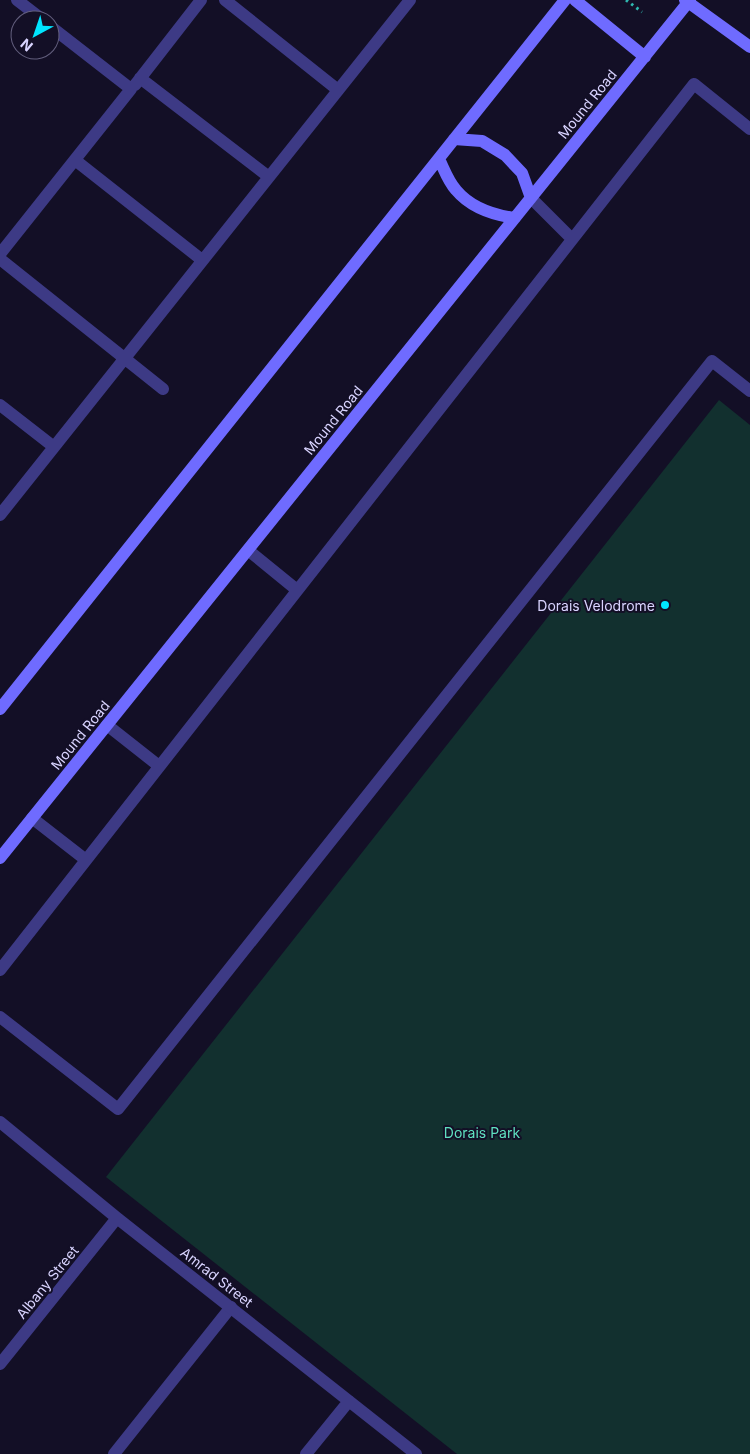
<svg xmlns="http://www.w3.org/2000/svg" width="750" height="1454" viewBox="0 0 750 1454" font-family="Inter,sans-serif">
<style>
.green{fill:#12302f}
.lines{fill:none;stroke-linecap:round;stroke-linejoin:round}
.path{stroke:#2fb8b0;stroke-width:3;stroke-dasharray:2.5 4;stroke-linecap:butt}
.service{stroke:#3d3a85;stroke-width:12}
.minor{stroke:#3d3a85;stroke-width:12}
.secondary{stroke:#6f6bff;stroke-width:12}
.poi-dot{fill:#00e5ff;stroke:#130f26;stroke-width:2}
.labels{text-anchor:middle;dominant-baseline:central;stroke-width:4;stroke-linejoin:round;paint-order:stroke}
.street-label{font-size:14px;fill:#d9d4ff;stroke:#130f26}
.poi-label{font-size:14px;fill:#d9d4ff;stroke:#130f26;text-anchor:end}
.park-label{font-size:14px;fill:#5fe0c0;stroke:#130f26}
</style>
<rect width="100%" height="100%" fill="#130f26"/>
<path class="green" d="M719 400 750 425V1454H457L106 1177Z"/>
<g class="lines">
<path class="path" d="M626 0 642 12"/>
<path class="service" d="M17 0 43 20
M225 0 338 90
M140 78 269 177
M135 85 201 0
M75 160 202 260
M531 198 572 239
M0 254 131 89 50 26
M0 259 163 389
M0 405 54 447
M0 515 410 0
M248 550 297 590
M107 725 159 766
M32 818 86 860
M0 970 694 84 750 129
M0 1017 118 1109 712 361 750 391
M114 1454 231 1307"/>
<path class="minor" d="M0 1122 117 1218 416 1454
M0 1364 117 1218
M306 1454 349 1401"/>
<path class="secondary" d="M575 0 645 57
M685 0 750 47
M454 139 482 141 505 155 522 173 531 198
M439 159C444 169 448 181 456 190 471 208 493 215 515 218
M0 709 565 0
M0 858 690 0"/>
</g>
<circle class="poi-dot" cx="665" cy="605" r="5"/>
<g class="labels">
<g class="street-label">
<text transform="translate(587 104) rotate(-51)">Mound Road</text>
<text transform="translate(333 420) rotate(-51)">Mound Road</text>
<text transform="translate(80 735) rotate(-51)">Mound Road</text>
<text transform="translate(217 1277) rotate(38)">Amrad Street</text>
<text transform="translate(47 1282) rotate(-51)">Albany Street</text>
</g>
<g class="poi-label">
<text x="655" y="605">Dorais Velodrome</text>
</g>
<g class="park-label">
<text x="482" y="1132">Dorais Park</text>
</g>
</g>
<g transform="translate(35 35) rotate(220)"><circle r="24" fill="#130f26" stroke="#625e7d"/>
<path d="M0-4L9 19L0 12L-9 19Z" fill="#00e5ff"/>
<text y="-8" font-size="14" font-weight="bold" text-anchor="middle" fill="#d9d4ff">N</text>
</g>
</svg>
